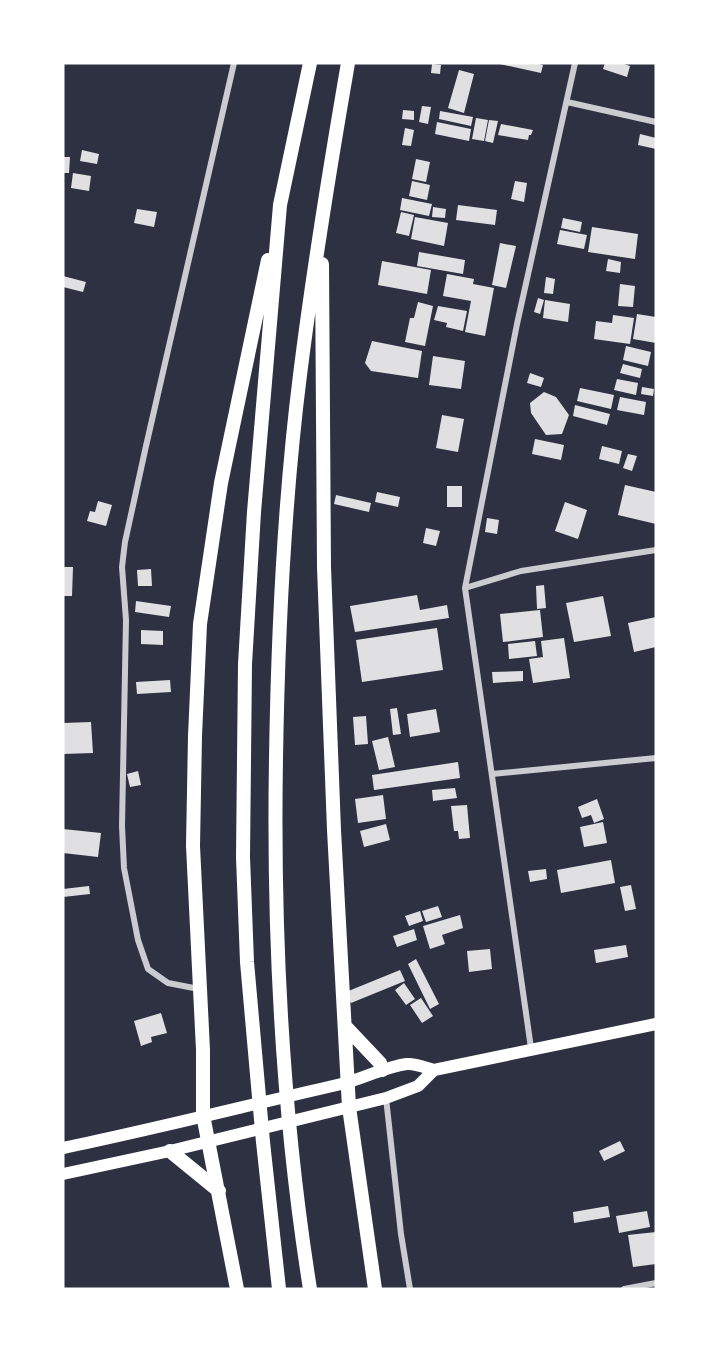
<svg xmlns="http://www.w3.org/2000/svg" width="719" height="1352" viewBox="0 0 719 1352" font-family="Montserrat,sans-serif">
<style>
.building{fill:#e0e0e3}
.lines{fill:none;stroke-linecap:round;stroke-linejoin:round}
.minor{stroke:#caccd0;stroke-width:6}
.secondary{stroke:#fff;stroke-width:12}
.primary{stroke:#fff;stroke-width:14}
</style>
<rect width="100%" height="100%" fill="#2d3142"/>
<path class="building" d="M495 63H535L543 65 541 73Z
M605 63H621L630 66 627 77 603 69Z
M432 64 441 65 440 74 431 73Z
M459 70 474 74 464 113 448 108Z
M422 106 431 107 428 124 419 122Z
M403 110 414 111V120L402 119Z
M440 111 473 117 471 126 439 119Z
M476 118 488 120 484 141 472 139Z
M489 120 498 121 493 143 485 141Z
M437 122 471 129 469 141 435 134Z
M501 124 533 130 531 135H529L528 140 498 135Z
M405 128 414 130 411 146 402 145Z
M640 134 656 138V149L638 145Z
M82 150 99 154 97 164 80 161Z
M63 157H70L69 173H63Z
M416 159 430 162 426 182 412 179Z
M73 173 91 176 89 191 71 188Z
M412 181 430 185 427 200 409 196Z
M515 181 527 183 524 202 511 199Z
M402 198 432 204 429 216 400 210Z
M458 205 497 210 495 225 456 220Z
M433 207 446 209 445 218 432 217Z
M137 209 157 212 154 227 134 223Z
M401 212 414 215 409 236 396 233Z
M415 217 448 223 444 246 411 239Z
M563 218 582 222 580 232 561 228Z
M592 227 638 234 635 259 588 252Z
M560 230 587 235 584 249 557 244Z
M500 243 516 246 506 288 492 285Z
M419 252 465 260 463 274 417 266Z
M608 259 621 262 620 273 606 271Z
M382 261 431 270 427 294 378 285Z
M447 274 474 279 473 284 494 288 485 336 465 332 471 301 443 296Z
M63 276 86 282 83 292 63 287Z
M546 277 555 279 553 294 544 293Z
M620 284 635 286 633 307 618 306Z
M538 298 544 300 540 314 534 312Z
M545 300 570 304 568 322 543 318Z
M418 302 433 306 425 346 405 342 410 318H414Z
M438 306 467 311 463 331 446 327 447 323 434 320Z
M637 314 656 317V343L633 339Z
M613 315 634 318 630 344 594 339 596 321 612 323Z
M372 341 422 351 418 378 371 371 365 363Z
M626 346 651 352 648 366 623 360Z
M433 356 465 361 461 389 429 385Z
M623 364 642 369 640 378 620 373Z
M530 373 544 378 541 387 527 383Z
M617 379 638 383 636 395 614 390Z
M642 387 654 389 653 396 641 394Z
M580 388 614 395 611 409 577 401Z
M544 392 556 397 569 415 562 434 546 435 531 413 530 403Z
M620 397 646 402 644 415 617 410Z
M575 405 610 414 607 425 573 416Z
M442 415 464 419 458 452 436 448Z
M535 439 564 445 561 460 532 454Z
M602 446 622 451 619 464 599 459Z
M628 454 637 456 632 471 623 468Z
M625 485 656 492V524L618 515Z
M447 486H462V507H447Z
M377 492 400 497 398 507 375 502Z
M336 495 371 503 369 512 334 504Z
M98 501 112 505 106 526 87 521 90 511 95 512Z
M565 502 587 510 578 539 555 531Z
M487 518 499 520 497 534 485 532Z
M426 528 440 531 436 546 423 543Z
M63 567H73L72 596H63Z
M151 569 152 586H138L137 570Z
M544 585 546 608 537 609 536 586Z
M417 595 420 610 447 605 449 618 355 632 350 606Z
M603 596 611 636 574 642 566 603Z
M136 601 171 606 169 617 135 612Z
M540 610 543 637 503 642 500 614Z
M656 617V647L634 652 628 623Z
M437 628 443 670 362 682 356 640Z
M141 630 163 631V645L141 644Z
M564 638 570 678 533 683 529 659 543 657 541 641Z
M535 641 537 656 509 659 508 644Z
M523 671V681L493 683 492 672Z
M170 680 171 692 137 694 136 682Z
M397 708 401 734 393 735 390 709Z
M436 709 440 732 410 737 407 714Z
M366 716 368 744 355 745 353 717Z
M91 722 93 753 63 754V723Z
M388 737 395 767 379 770 372 741Z
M458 762 460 778 374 790 372 775Z
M138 771 141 785 130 787 127 774Z
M455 788 457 798 433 801 432 790Z
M383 795 386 819 358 823 355 799Z
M597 799 604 819 594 823 591 815 582 818 578 807Z
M467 805 470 838 459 839 458 831H454L451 806Z
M603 822 607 843 584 847 580 827Z
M386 824 390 840 364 847 360 831Z
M63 829 101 833 98 857 63 853Z
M611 860 615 883 561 893 557 870Z
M546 869 547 879 530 882 528 871Z
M631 885 636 909 625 911 620 887Z
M89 886 90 894 63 897V889Z
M438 906 442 917 426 922 422 911Z
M420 911 423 921 409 926 405 916Z
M460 915 463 928 442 935 445 944 430 949 423 926Z
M414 929 417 940 397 947 393 936Z
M626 945 628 957 596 963 594 950Z
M490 949 492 969 469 972 467 951Z
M416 959 439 1004 430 1009 408 964Z
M400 970 405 981 351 1003 346 992Z
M404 983 415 999 406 1005 395 990Z
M421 998 433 1016 422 1023 410 1005Z
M161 1013 167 1033 151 1037 152 1042 141 1046 134 1021Z
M620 1141 625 1151 604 1161 599 1151Z
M608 1206 610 1217 574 1223 573 1212Z
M647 1211 650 1227 619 1233 616 1216Z
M656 1232V1264L633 1267 628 1235Z"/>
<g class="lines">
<path class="minor" d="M567 102 656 122
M465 588 521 571 656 550
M492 774 656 758
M199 989 168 983 148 969 138 940 124 868 122 826 126 620 122 567 125 542 146 446 234 63
M531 1048 465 588 517 324 575 63
M386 1098 401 1234 410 1289
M624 1289 656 1283"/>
<path class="secondary" d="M63 1148C155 1129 245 1106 337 1085 361 1080 383 1067 407 1064 415 1063 426 1068 434 1070L656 1024
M63 1174 170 1151 386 1098 418 1086 434 1070"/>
<path class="primary" d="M322 264 324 567 334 830 349 1107 375 1289
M345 1026 380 1063 382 1070
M170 1151 219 1191
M237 1289 203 1115V1050L193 846 195 736 200 624 221 483 268 260
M279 1289 263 1142 247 962 243 857 245 664 254 512 280 205 310 63
M310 1289C282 1113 273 936 276 758 278 630 284 502 300 375 313 271 330 167 348 63"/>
</g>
<rect width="719" height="1352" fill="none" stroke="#ffffff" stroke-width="129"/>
</svg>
